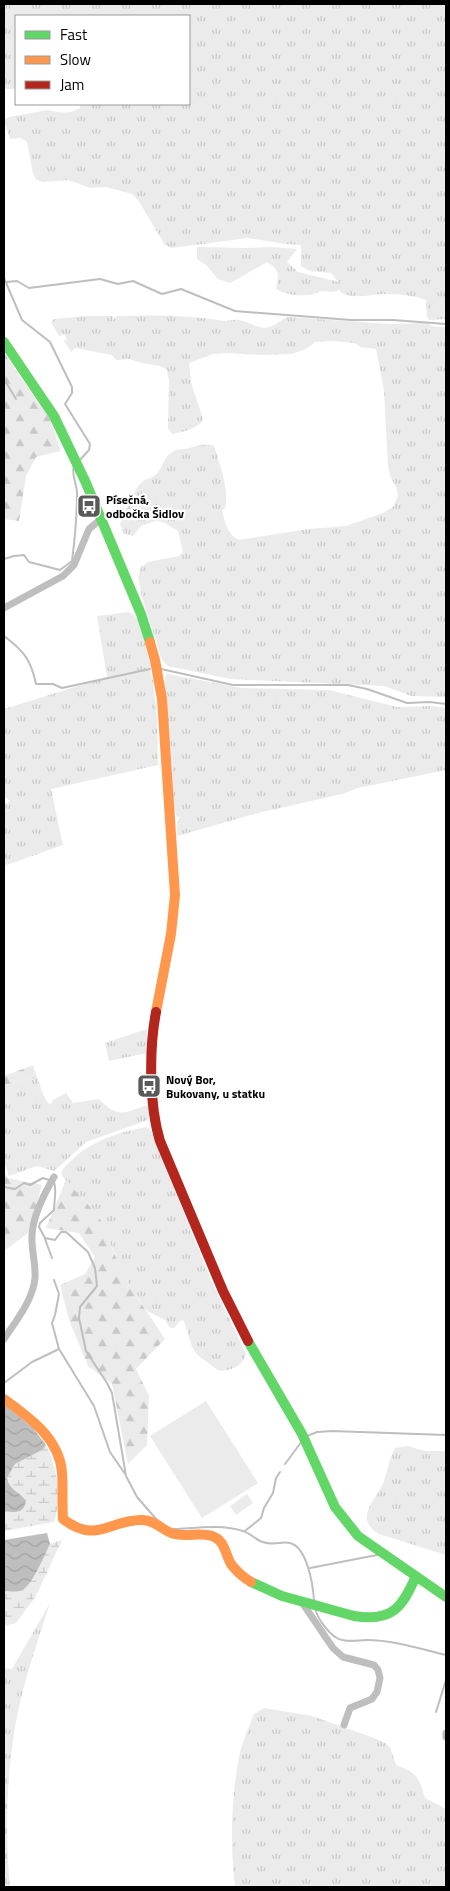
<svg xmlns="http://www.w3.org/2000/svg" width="450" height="1891" viewBox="0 0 450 1891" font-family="'Titillium Web',sans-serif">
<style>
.grass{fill:url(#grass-tufts)}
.forest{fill:url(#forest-firs)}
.wetland{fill:url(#wetland-marsh)}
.garden{fill:#ebebeb}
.water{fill:url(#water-waves)}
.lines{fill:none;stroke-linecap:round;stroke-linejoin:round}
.stream{stroke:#bebebe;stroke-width:2}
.street{stroke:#bebebe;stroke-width:7}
.fast{stroke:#63d668;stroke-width:10}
.slow{stroke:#ff974d;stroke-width:10}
.jam{stroke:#b3261e;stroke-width:10}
.labels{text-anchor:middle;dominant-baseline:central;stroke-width:4.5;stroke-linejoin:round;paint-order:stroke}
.poi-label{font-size:12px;font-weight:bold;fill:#000;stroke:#fff;text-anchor:start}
</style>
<defs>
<pattern id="grass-tufts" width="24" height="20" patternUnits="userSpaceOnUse" patternTransform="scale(1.25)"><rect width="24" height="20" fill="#ebebeb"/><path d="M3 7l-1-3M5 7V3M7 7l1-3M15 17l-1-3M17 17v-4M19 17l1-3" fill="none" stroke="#c8c8c8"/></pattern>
<pattern id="forest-firs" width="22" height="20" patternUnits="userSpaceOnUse" patternTransform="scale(1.25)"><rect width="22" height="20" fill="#ebebeb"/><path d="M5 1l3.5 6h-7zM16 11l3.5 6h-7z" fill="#c8c8c8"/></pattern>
<pattern id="wetland-marsh" width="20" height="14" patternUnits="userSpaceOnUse" patternTransform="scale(1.25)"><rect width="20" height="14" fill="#ebebeb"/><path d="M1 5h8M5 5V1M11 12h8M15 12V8" fill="none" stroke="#c8c8c8"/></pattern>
<pattern id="water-waves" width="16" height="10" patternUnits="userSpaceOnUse" patternTransform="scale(1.25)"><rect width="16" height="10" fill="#bebebe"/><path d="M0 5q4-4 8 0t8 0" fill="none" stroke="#a2a2a2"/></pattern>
</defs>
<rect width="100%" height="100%" fill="#fff"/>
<path class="grass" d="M4 4H446V319L429 320 427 316 426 300C415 295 396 294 384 294 369 295 355 299 341 293L340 290 332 292 321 291C309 298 288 296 276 289 279 276 280 269 267 262L230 283 218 279 206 265 197 259V247L248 248 273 247 297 249 287 262 298 272 339 282 331 273 310 271 301 266V245L285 244 247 238 172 248 165 245 138 200 132 194 106 187 90 188 69 180 43 182 36 179 33 173 27 142 21 138 10 139 4 120 9 117 47 110V111L48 110C60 113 69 114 80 108V104H189V16H16V89H4Z
M86 316H113V320L117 316C153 315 188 315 224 321 229 321 234 319 239 320 248 321 255 327 264 328 273 328 280 320 288 317L389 324 426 323 435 327H446V697L411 696 384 686 231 679 168 666 162 660 142 597 138 577 141 567 148 562 179 556 183 552 178 531 163 522 156 521 141 526 133 536 124 534 120 524C125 513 133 490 142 482 147 477 154 479 158 472 166 461 164 455 178 449 190 451 201 441 214 446 219 462 230 492 225 508L222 510C225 523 227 533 238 540L309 529 346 526 383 513 394 506 398 495 396 487 391 478 388 467 384 390 376 349 360 347 355 343 332 341 315 342 306 349 292 354 261 355 227 353 213 354 189 363 191 382 203 419C199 429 182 432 172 434L168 428 169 380 167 370 160 366 142 363 129 359 116 360 112 355 75 348 71 352 64 341 67 339 64 334 59 336 51 322 54 319Z
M129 612 140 620 151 663 150 672 153 680 157 720 158 765 51 789 63 845 4 866V806L10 801 4 796V709L107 677 97 616Z
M167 674 242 688 329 690 397 707 433 706 446 708V770L358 788 342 794 258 813 177 836V822L180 817H177L173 808 172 762 165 691V678Z
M147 1029V1053L109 1061 105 1043Z
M37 1077 43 1094 48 1103 51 1104 53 1100 66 1093 73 1103 99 1099C119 1119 123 1113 148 1105L150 1111 148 1120 86 1142 54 1171 37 1166 9 1176 4 1162V1086Z
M147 1127 151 1131 210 1278 246 1354C244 1365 229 1373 218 1370 216 1369 197 1355 196 1353 188 1343 189 1330 183 1320L180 1321 174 1328H170L165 1320 147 1311 131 1288 120 1266 99 1217 62 1176C61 1170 64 1167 69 1163 88 1142 118 1132 147 1127Z
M407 1446 425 1451H446V1555L379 1534C352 1518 377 1500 384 1481 388 1469 389 1459 395 1448Z
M50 1603C40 1634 29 1666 21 1698 7 1757 4 1827 10 1887H4V1668L12 1669Z
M264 1708 312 1716 374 1738 385 1743 390 1747 396 1765C417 1773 419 1777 425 1798L446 1809V1887H235C230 1844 231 1800 239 1757 242 1742 249 1728 254 1714Z"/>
<path class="forest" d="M4 353 50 419 61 451 36 457 26 476 19 521 4 519Z
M33 1065 37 1077 4 1086V1076Z
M4 1170 7 1178 42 1185 28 1233 4 1251Z
M66 1180 99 1217 105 1228 113 1251 131 1288 165 1339 136 1369 149 1396 147 1445 128 1464 112 1384 88 1366 69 1320 60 1285 85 1274 95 1257 79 1233 46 1228Z"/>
<path class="wetland" d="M46 1445C57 1468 62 1497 54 1522L4 1531V1508L21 1495 12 1490 7 1478 15 1464 42 1450Z
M62 1540 36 1596 16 1623 4 1626V1591H20L40 1562 50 1544Z"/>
<path class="garden" d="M206 1401 258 1483 202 1518 150 1436Z
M247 1494 253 1503 236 1515 230 1506Z"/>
<path class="water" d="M4 1404 33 1428 46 1445 42 1450 15 1464 7 1478C10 1491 19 1491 26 1501 24 1514 14 1513 4 1510Z
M47 1533 50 1544C44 1556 34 1581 24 1589 19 1593 9 1591 4 1591V1540Z"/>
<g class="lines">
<path class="stream" d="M4 278 22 320 50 342 72 387V393L65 404 90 444 89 450 79 461
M6 282 17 281 29 288 100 279 118 284 133 281 162 294 181 289 235 311 351 320H393L446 324
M4 379 16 399
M4 559 14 556 24 555 29 562 60 570 72 561C75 538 77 516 77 493 77 484 71 475 74 466
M4 636C24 651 31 660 36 684H53L62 688 150 669
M161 669 233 685H348L367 689 407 703 430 702 446 704
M54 1182C57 1190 54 1201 54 1210L40 1223 39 1227 45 1238 55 1240 61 1232H66L88 1252 95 1268 97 1286 80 1307 79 1318 86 1351 107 1383 112 1393 126 1476 137 1497 157 1520
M4 1187 15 1189 24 1183 30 1185 43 1178 49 1180
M45 1239 52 1258
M54 1280 59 1294 55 1315 52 1323 59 1349 94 1406 110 1452 125 1474
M4 1383 32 1362 59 1349
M307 1436 317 1432 332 1431 446 1435
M285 1464 302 1441
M174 1529C196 1528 222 1524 243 1531 250 1533 256 1540 263 1542 272 1546 282 1541 290 1543 307 1547 313 1585 314 1600
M245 1531 261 1518 264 1508 273 1493 276 1478 280 1472
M310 1568 377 1555
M315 1607C316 1617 328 1633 337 1638 345 1643 358 1640 367 1640 393 1640 421 1649 446 1655
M436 1712 446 1680"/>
<path class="street" d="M4 608 63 576 74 565 89 529 101 519
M4 1339C16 1321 33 1300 35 1278 36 1264 31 1249 32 1235 33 1215 44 1194 54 1177
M301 1601 333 1648 343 1657 374 1665 378 1670 380 1678 377 1692 372 1699 350 1708 344 1725
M446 1733V1737"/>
<path class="fast" d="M4 342 54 416 86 483 141 614 150 642
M248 1341 302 1434 335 1507 358 1536 446 1597
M251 1582 282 1596 354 1616C392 1622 402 1608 416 1576"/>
<path class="slow" d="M150 642 155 660 162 699 175 895 171 934 156 1012
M4 1399C30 1418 59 1438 62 1472 63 1488 62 1503 63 1519 97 1545 109 1519 143 1520 155 1520 163 1531 174 1534 187 1537 200 1532 212 1536 225 1540 225 1554 231 1564 236 1571 243 1577 251 1582"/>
<path class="jam" d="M156 1012C149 1049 149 1105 160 1141L223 1291 248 1341"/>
</g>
<defs>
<g id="bus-square" transform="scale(1.25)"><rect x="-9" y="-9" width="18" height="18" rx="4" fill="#595959" stroke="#fff"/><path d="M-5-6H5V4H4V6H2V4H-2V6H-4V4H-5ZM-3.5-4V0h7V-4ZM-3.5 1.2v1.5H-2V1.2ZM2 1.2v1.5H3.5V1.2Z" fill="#fff"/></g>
</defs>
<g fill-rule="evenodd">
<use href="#bus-square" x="89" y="506"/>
<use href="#bus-square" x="149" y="1086"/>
</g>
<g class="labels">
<g class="poi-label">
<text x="106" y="499">Písečná,<tspan x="106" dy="14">odbočka Šidlov</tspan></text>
<text x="166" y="1079">Nový Bor,<tspan x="166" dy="14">Bukovany, u statku</tspan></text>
</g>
</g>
<rect width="450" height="1891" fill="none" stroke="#000000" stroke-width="10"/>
<rect x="15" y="15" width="175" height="90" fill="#ffffff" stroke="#999999"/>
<rect x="25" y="31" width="25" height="8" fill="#63d668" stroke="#999999"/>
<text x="60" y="40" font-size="15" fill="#000000">Fast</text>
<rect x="25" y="56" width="25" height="8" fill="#ff974d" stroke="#999999"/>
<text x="60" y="65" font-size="15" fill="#000000">Slow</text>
<rect x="25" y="81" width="25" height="8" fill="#b3261e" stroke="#999999"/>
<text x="60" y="90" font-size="15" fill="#000000">Jam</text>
</svg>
